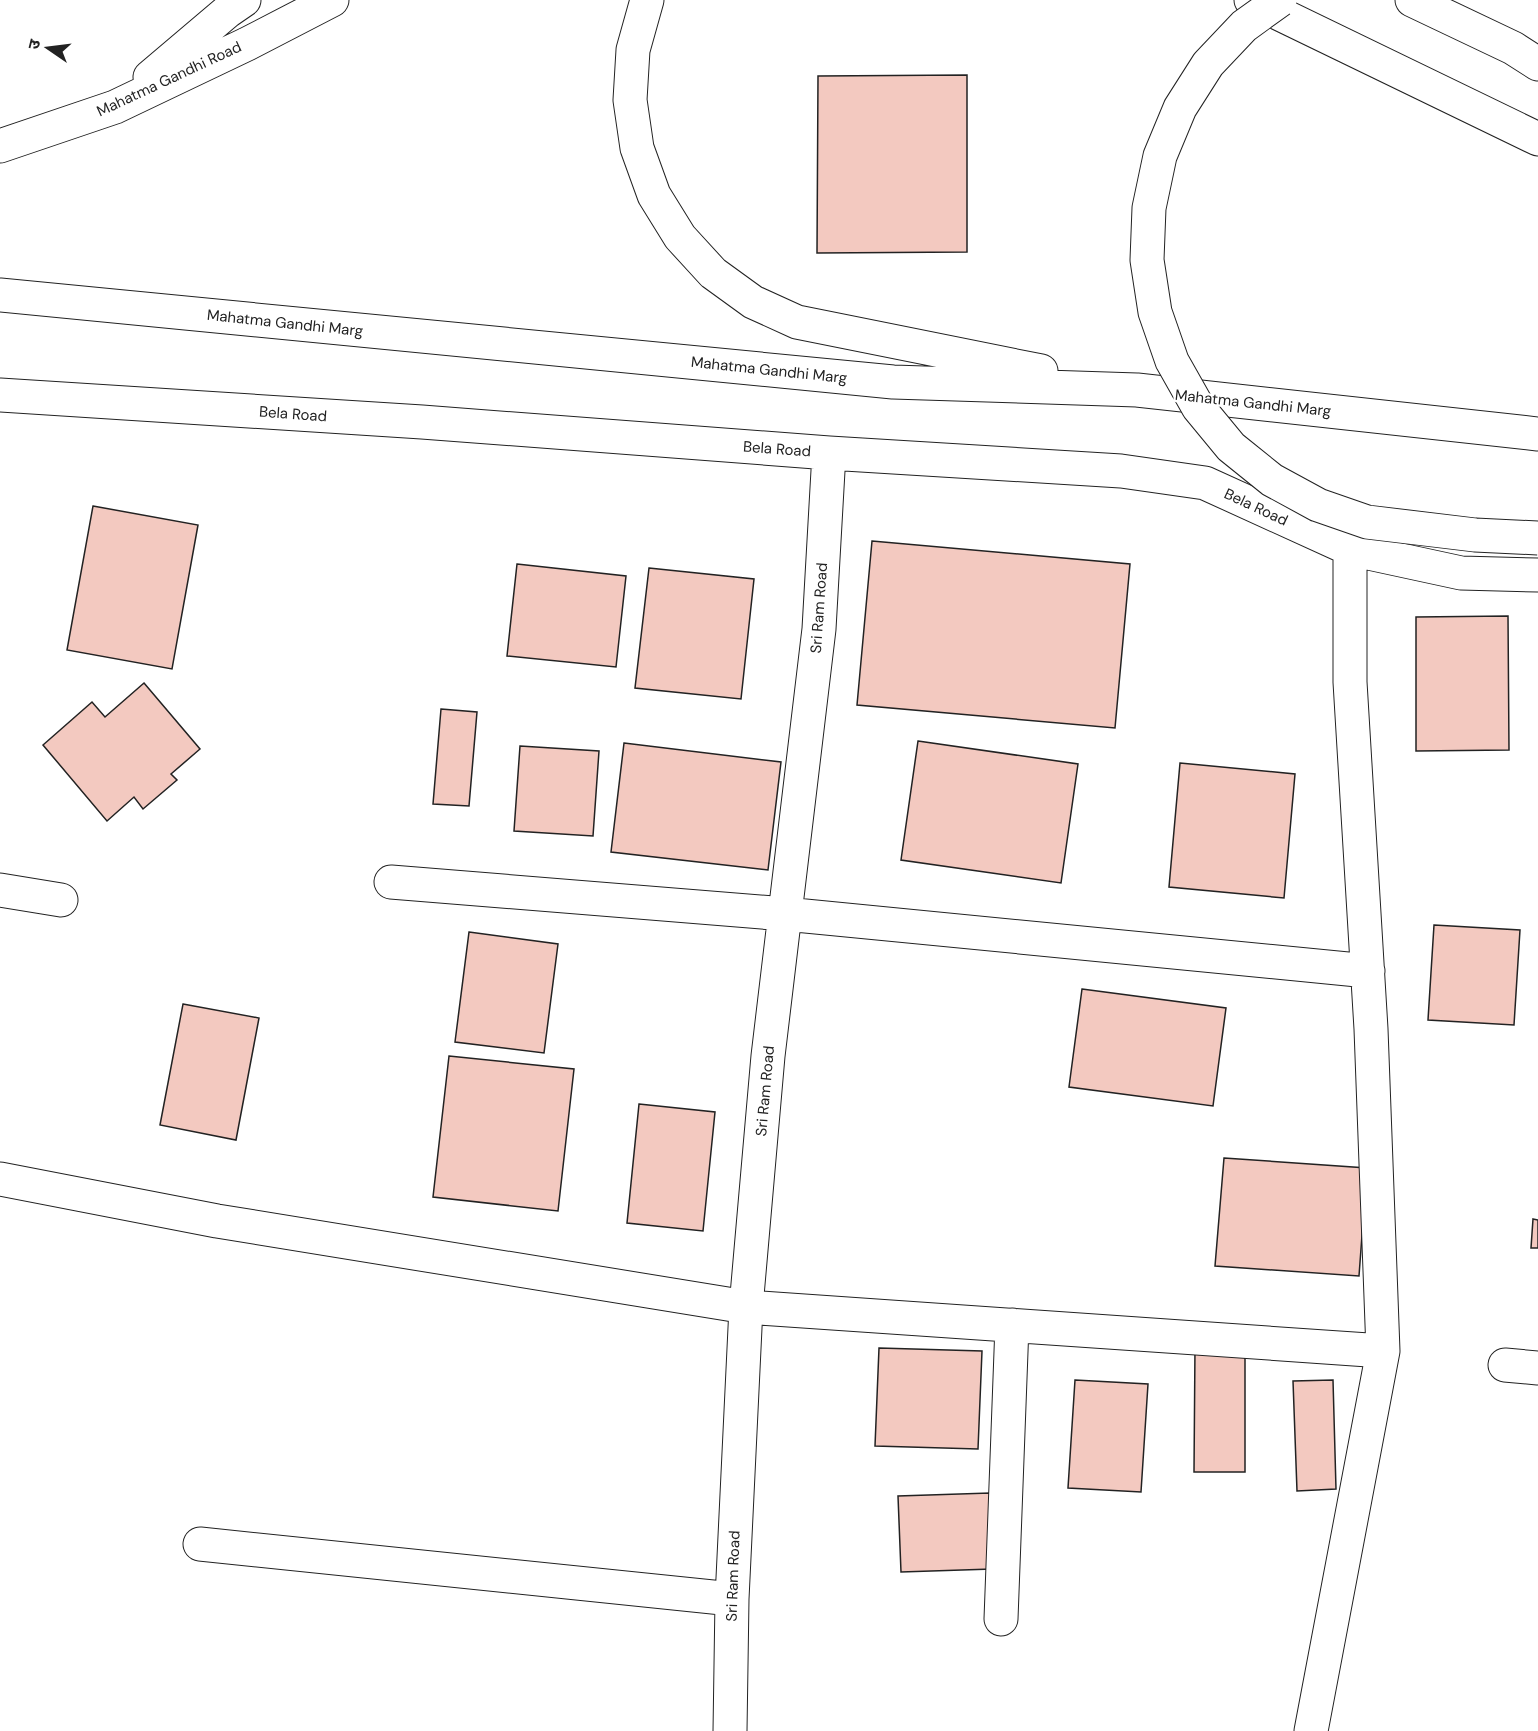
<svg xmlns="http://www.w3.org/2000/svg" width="1538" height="1731" viewBox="0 0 1538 1731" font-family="'DM Sans','Noto Sans Devanagari',sans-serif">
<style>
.building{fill:#f3c9c0;stroke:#222;stroke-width:1.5}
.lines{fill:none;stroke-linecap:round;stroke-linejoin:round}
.minor-casing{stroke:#222;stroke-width:35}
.trunk-casing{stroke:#222;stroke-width:35}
.minor{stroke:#fff;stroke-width:33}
.trunk{stroke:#fff;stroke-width:33}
.trunk-bridge-casing{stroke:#222;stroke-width:35;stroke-linecap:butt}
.trunk-bridge{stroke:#fff;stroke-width:33}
.labels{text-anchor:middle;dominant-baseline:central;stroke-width:4.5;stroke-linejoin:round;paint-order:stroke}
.street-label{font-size:15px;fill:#222;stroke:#fff}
</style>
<rect width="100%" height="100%" fill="#fff"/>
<path class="building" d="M967 75V252L817 253 818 76Z
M93 506 198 525 172 669 67 650Z
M872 541 1130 564 1115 728 857 705Z
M517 564 626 576 616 667 507 656Z
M649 568 754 579 741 699 635 688Z
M1508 616 1509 750 1416 751V617Z
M144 683 200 749 171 774 177 780 143 809 134 797 107 821 43 745 92 702 105 717Z
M441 709 477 712 469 806 433 804Z
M918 741 1078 764 1061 883 901 860Z
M624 743 781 762 768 870 611 852Z
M520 746 599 751 593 836 514 831Z
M1180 763 1295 774 1284 898 1169 887Z
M1434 925 1520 930 1514 1025 1428 1020Z
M469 932 558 944 544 1053 455 1042Z
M1082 989 1226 1008 1213 1106 1069 1087Z
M183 1004 259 1018 236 1140 160 1125Z
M449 1056 574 1069 558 1211 433 1197Z
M639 1104 715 1112 703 1231 627 1223Z
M1224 1158 1367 1168 1359 1276 1215 1266Z
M1533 1219 1538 1220V1248H1531Z
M1195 1346 1245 1347V1472H1194Z
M879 1348 982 1351 978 1449 875 1446Z
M1075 1380 1148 1384 1141 1492 1068 1488Z
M1333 1380 1336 1489 1297 1491 1293 1381Z
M990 1493 992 1569 901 1572 898 1496Z"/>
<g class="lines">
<g class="minor-casing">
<path id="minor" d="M0 395 422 422 829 453 1121 471 1205 483 1350 549 1461 573 1538 575
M391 882 785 914 1368 971
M0 890 61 900
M0 1179 217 1221 746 1307 1383 1351
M1505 1365 1538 1368
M200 1544 732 1599
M1001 1619 1012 1325
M730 1731 732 1599 746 1307 768 1056 819 629 829 453
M1311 1731 1383 1351 1371 1029 1350 682V549"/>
</g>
<g class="trunk-casing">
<path id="trunk" d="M647 0 633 50 630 100 637 148 654 195 680 237 713 273 753 302 797 322 1041 371
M1251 0 1538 139
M1412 0 1513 48 1538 64
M150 77 228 11 244 0
M0 146 115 107 247 44 332 0
M0 295 893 382 1137 390 1538 434"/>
</g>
<use href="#minor" class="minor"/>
<use href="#trunk" class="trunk"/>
<g class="trunk-bridge-casing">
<path id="trunk-bridge" d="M1280 0 1244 26 1208 64 1180 108 1160 156 1149 208 1147 260 1155 312 1172 361 1198 407 1231 447 1272 480 1318 505 1367 522 1475 535 1538 538"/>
</g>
<use href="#trunk-bridge" class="trunk-bridge"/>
</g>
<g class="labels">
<g class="street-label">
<text transform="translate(169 79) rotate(-25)">Mahatma Gandhi Road</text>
<text transform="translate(285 323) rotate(6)">Mahatma Gandhi Marg</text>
<text transform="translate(769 370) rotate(6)">Mahatma Gandhi Marg</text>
<text transform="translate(1253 403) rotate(6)">Mahatma Gandhi Marg</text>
<text transform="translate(293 414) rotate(4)">Bela Road</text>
<text transform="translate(777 449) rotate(4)">Bela Road</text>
<text transform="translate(1256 507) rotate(25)">Bela Road</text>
<text transform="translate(819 608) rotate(-86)">Sri Ram Road</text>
<text transform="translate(765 1091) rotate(-85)">Sri Ram Road</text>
<text transform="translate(733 1576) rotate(-88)">Sri Ram Road</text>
</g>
</g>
<g transform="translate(48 48) rotate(284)" stroke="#ffffff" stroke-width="4.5" paint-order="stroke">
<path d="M0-4.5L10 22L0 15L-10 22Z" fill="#222222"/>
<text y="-9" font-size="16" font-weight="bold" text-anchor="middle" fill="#222222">उ</text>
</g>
</svg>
